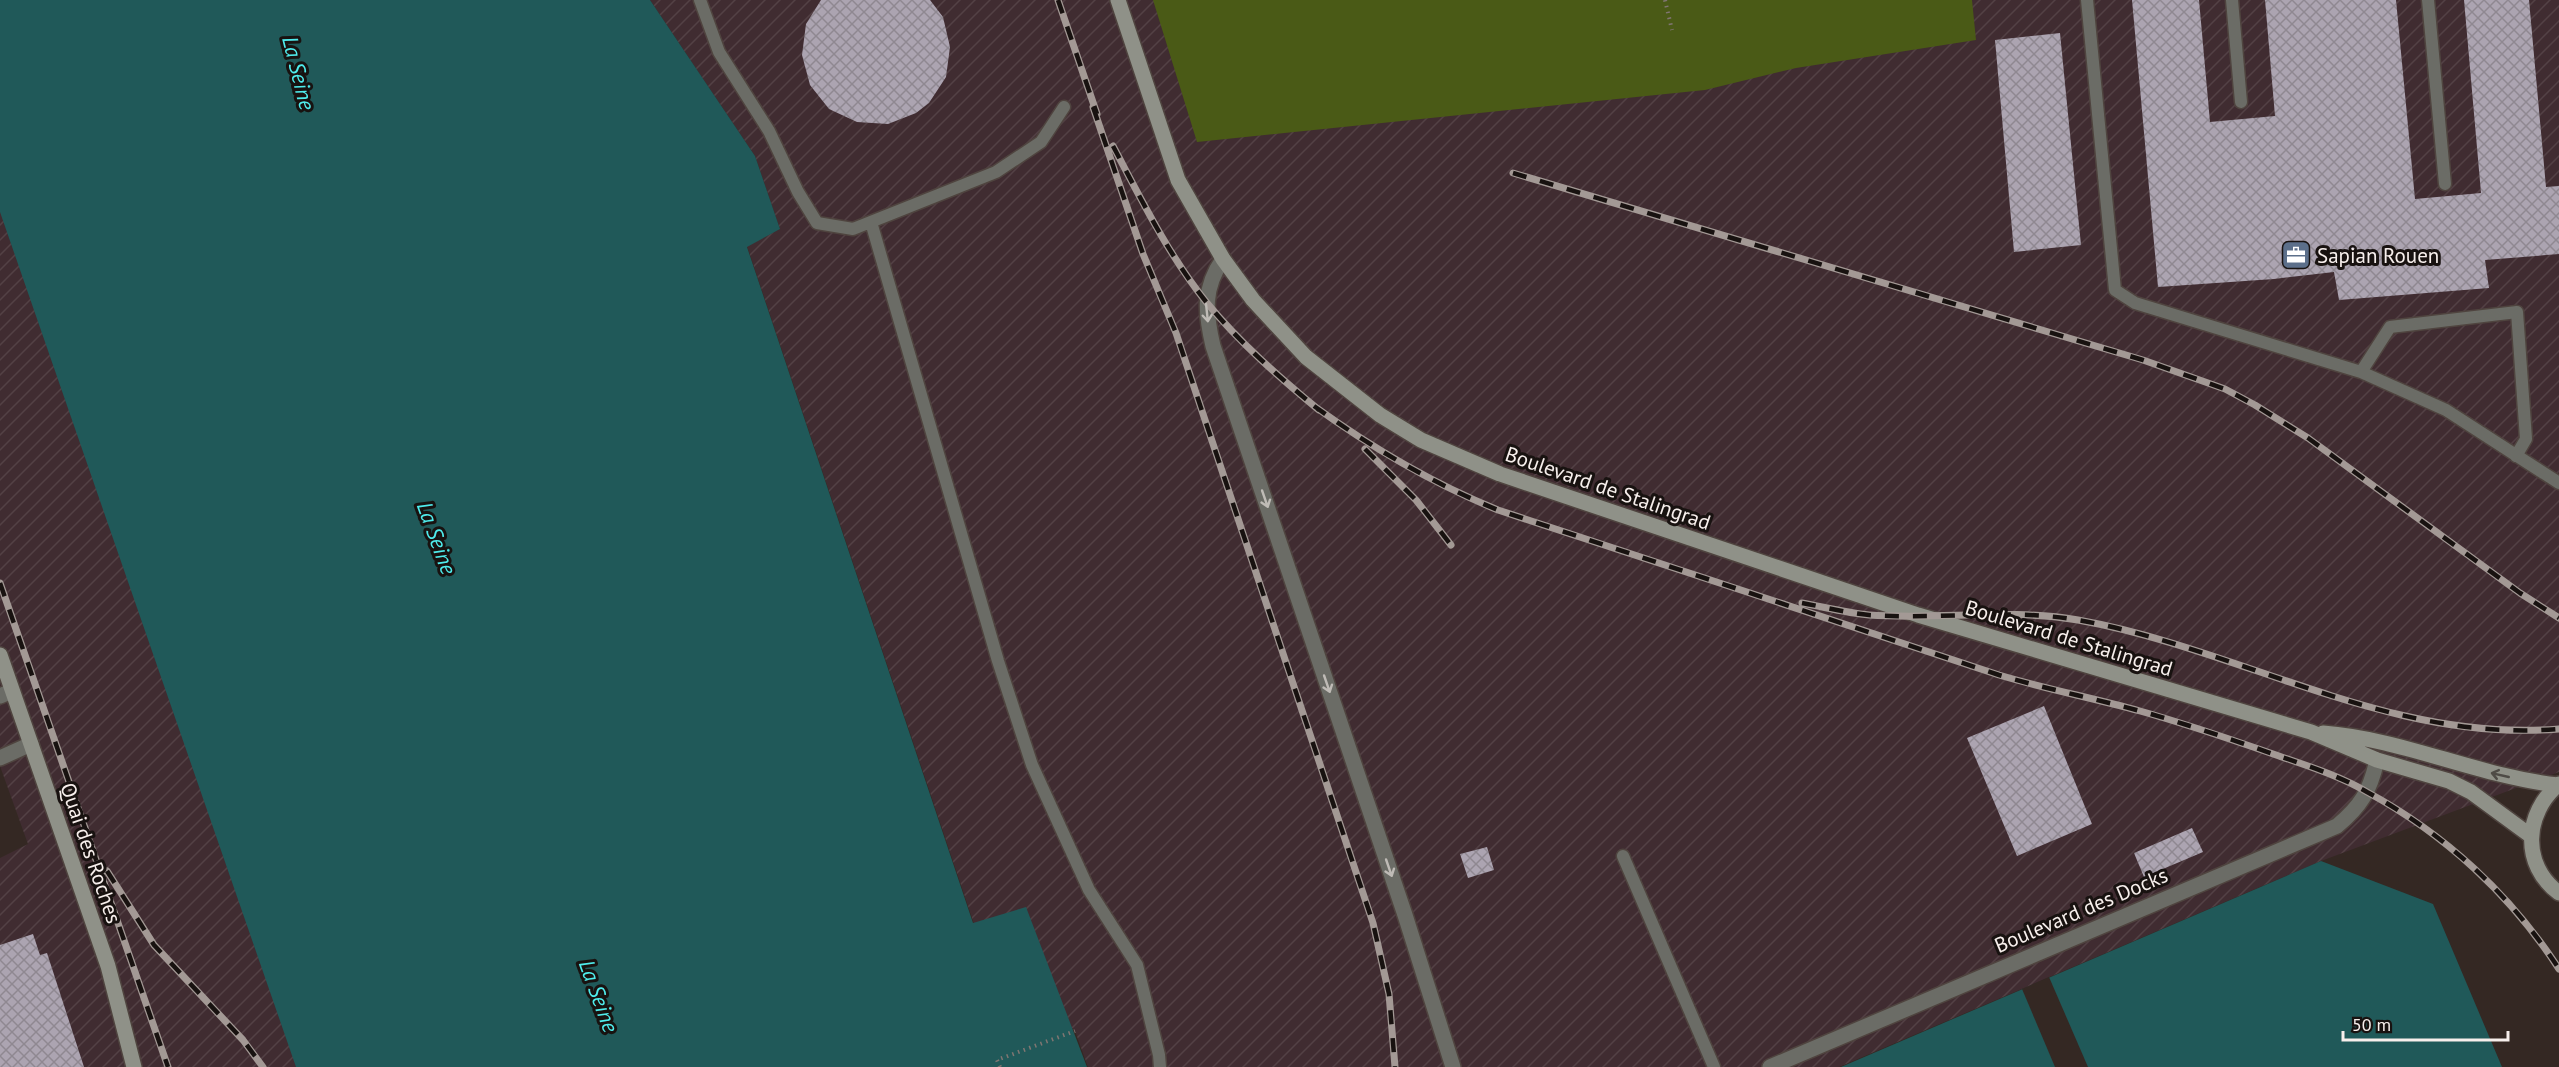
<svg xmlns="http://www.w3.org/2000/svg" width="2559" height="1067" viewBox="0 0 2559 1067" font-family="'PT Sans',sans-serif">
<style>
.industrial{fill:url(#industrial-furrows)}
.green{fill:#4a5a16}
.water{fill:#205959}
.pier{fill:#342823}
.building{fill:url(#building-cross-hatch)}
.lines{fill:none;stroke-linecap:round;stroke-linejoin:round}
.lane-casing{stroke:#4f443f;stroke-width:15}
.street-casing{stroke:#4f443f;stroke-width:18}
.secondary-casing{stroke:#4f443f;stroke-width:18}
.path{stroke:#807672;stroke-width:4;stroke-dasharray:1.5 4.5;stroke-linecap:butt}
.lane{stroke:#6b6c66;stroke-width:12}
.street{stroke:#6b6c66;stroke-width:15}
.secondary{stroke:#8f9188;stroke-width:15}
.rail-casing{stroke:#a39995;stroke-width:7}
.rail{stroke:#181210;stroke-width:4.5;stroke-dasharray:14;stroke-linecap:butt}
.oneway{stroke:#bfbbb6}
.oneway2{stroke:#4e4b46}
.labels{text-anchor:middle;dominant-baseline:central;stroke-width:6;stroke-linejoin:round;paint-order:stroke}
.poi-label{font-size:21px;fill:#f7efec;stroke:#181210;text-anchor:start}
.street-label{font-size:21px;fill:#f7efec;stroke:#181210}
.water-label{font-size:22px;font-style:italic;fill:#4fecec;stroke:#181210}
</style>
<defs>
<pattern id="industrial-furrows" width="10" height="10" patternUnits="userSpaceOnUse" patternTransform="scale(1.5)"><rect width="10" height="10" fill="#402c31"/><path d="M-1 1l2-2M0 10L10 0M9 11l2-2" fill="none" stroke="#534145"/></pattern>
<pattern id="building-cross-hatch" width="8" height="8" patternUnits="userSpaceOnUse" patternTransform="scale(1.5)"><rect width="8" height="8" fill="#aca4b1"/><path d="M0 0l8 8M0 8l8-8" fill="none" stroke="#8f8891"/></pattern>
</defs>
<rect width="100%" height="100%" fill="#342823"/>
<path class="industrial" d="M0 0 392 1067H0V858L28 844 0 766Z
M650 0H2559V772L2321 861 1839 1067H1088L1075 1031 974 924 747 246 780 229 755 156Z"/>
<path class="green" d="M1153 0H1972L1976 40 1796 68 1705 90 1197 142Z"/>
<path class="water" d="M0 0H650L755 156 780 229 747 247 973 923 1026 907 1087 1067H296L0 212Z
M2321 861 2433 904 2502 1067H1841Z"/>
<path class="pier" d="M2049 977 2088 1067H2055L2022 989Z"/>
<path class="building" d="M821 0H930L943 17 950 47 946 77 929 103 916 113 888 124 857 122 829 109 810 85 802 55 806 24Z
M2132 0H2199L2210 122 2275 116 2265 0H2396L2415 199 2481 193 2464 0H2529L2546 187 2559 186V254L2485 260 2489 288 2339 300 2334 272 2274 279 2158 287Z
M2060 33 2081 245 2014 252 1995 40Z
M2044 706 2092 824 2017 856 1967 738Z
M2192 828 2203 852 2144 877 2134 853Z
M1487 847 1494 870 1468 878 1460 854Z
M33 934 40 955 47 953 84 1067H0V945Z"/>
<g class="lines">
<g class="lane-casing">
<path id="lane" d="M700 0 719 52 769 131 798 192 817 223 853 229 996 172 1041 142 1064 107
M2087 0 2115 290 2135 303 2361 372 2446 410 2559 483
M2232 0 2241 102
M2428 0 2445 184
M871 222 998 661 1032 765 1089 890 1137 965 1159 1055 1160 1067
M2361 372 2390 327 2517 312 2526 439 2516 456
M1623 856 1714 1067"/>
</g>
<g class="street-casing">
<path id="street" d="M1223 259C1203 288 1205 312 1213 346L1405 915 1453 1067
M0 696 12 691
M0 758 31 744
M1770 1067 2337 826C2361 806 2370 791 2377 760"/>
</g>
<g class="secondary-casing">
<path id="secondary" d="M1118 0 1178 180 1223 259 1253 300 1306 357 1380 415 1421 440 1500 474 1918 615 2311 732 2377 760 2449 781 2471 792 2531 836
M0 655 108 966 134 1067
M2323 733C2403 739 2477 776 2558 785
M2559 784C2524 813 2521 865 2559 893"/>
</g>
<path class="path" d="M1665 0 1672 30
M1000 1067 997 1060 1075 1031"/>
<use href="#lane" class="lane"/>
<use href="#street" class="street"/>
<use href="#secondary" class="secondary"/>
<g class="rail-casing">
<path id="rail" d="M1058 0 1097 114
M1093 107 1143 254 1176 333 1373 923 1389 994 1395 1067
M1113 146C1141 199 1169 256 1207 303 1240 343 1279 377 1319 410
M1513 173 2143 360 2225 389 2255 405 2308 438 2520 593 2559 618
M1314 406C1372 448 1432 483 1498 510L1999 675C2046 689 2093 698 2140 711 2187 724 2233 740 2279 756 2308 766 2340 776 2367 792 2445 834 2511 895 2559 969
M1365 449 1416 500 1451 545
M0 583 168 1067
M1802 603C1824 607 1847 613 1869 615 1939 620 2009 608 2078 620 2242 649 2387 743 2559 729
M107 871 154 945 243 1040 263 1067"/>
</g>
<use href="#rail" class="rail"/>
</g>
<defs><path id="oneway-shaft" d="M-6 0H5M1.5-3L5.5 0L1.5 3" fill="none" stroke-width="1.6" stroke-linecap="round" stroke-linejoin="round" transform="scale(1.5)"/></defs>
<g class="oneway">
<use href="#oneway-shaft" transform="translate(1207 313) rotate(84)"/>
<use href="#oneway-shaft" transform="translate(1265 499) rotate(71)"/>
<use href="#oneway-shaft" transform="translate(1327 684) rotate(71)"/>
<use href="#oneway-shaft" transform="translate(1389 868) rotate(71)"/>
</g>
<use class="oneway2" href="#oneway-shaft" transform="translate(2500 775) rotate(-167)"/>
<defs>
<g id="office-square" transform="scale(1.5)"><rect x="-9" y="-9" width="18" height="18" rx="4" fill="#5c6f8a" stroke="#181210"/><path d="M-6-3h4V-5.5h4V-3h4V5H-6ZM-1-4.5V-3h2v-1.5ZM-6 0V1H6V0Z" fill="#fff"/></g>
</defs>
<g fill-rule="evenodd">
<use href="#office-square" x="2296" y="255"/>
</g>
<g class="labels">
<g class="poi-label">
<text x="2317" y="255">Sapian Rouen</text>
</g>
<g class="street-label">
<text transform="translate(1608 488) rotate(19)">Boulevard de Stalingrad</text>
<text transform="translate(2069 638) rotate(17)">Boulevard de Stalingrad</text>
<text transform="translate(91 853) rotate(71)">Quai des Roches</text>
<text transform="translate(2081 910) rotate(-23)">Boulevard des Docks</text>
</g>
<g class="water-label">
<text transform="translate(299 73) rotate(76)">La Seine</text>
<text transform="translate(437 538) rotate(70)">La Seine</text>
<text transform="translate(599 996) rotate(70)">La Seine</text>
</g>
</g>
<path d="M2343 1031v9h165v-9" fill="none" stroke="#f7efec" stroke-width="3"/>
<text x="2352" y="1031" font-size="18" fill="#f7efec" stroke="#181210" stroke-width="4.5" paint-order="stroke">50 m</text>
</svg>
